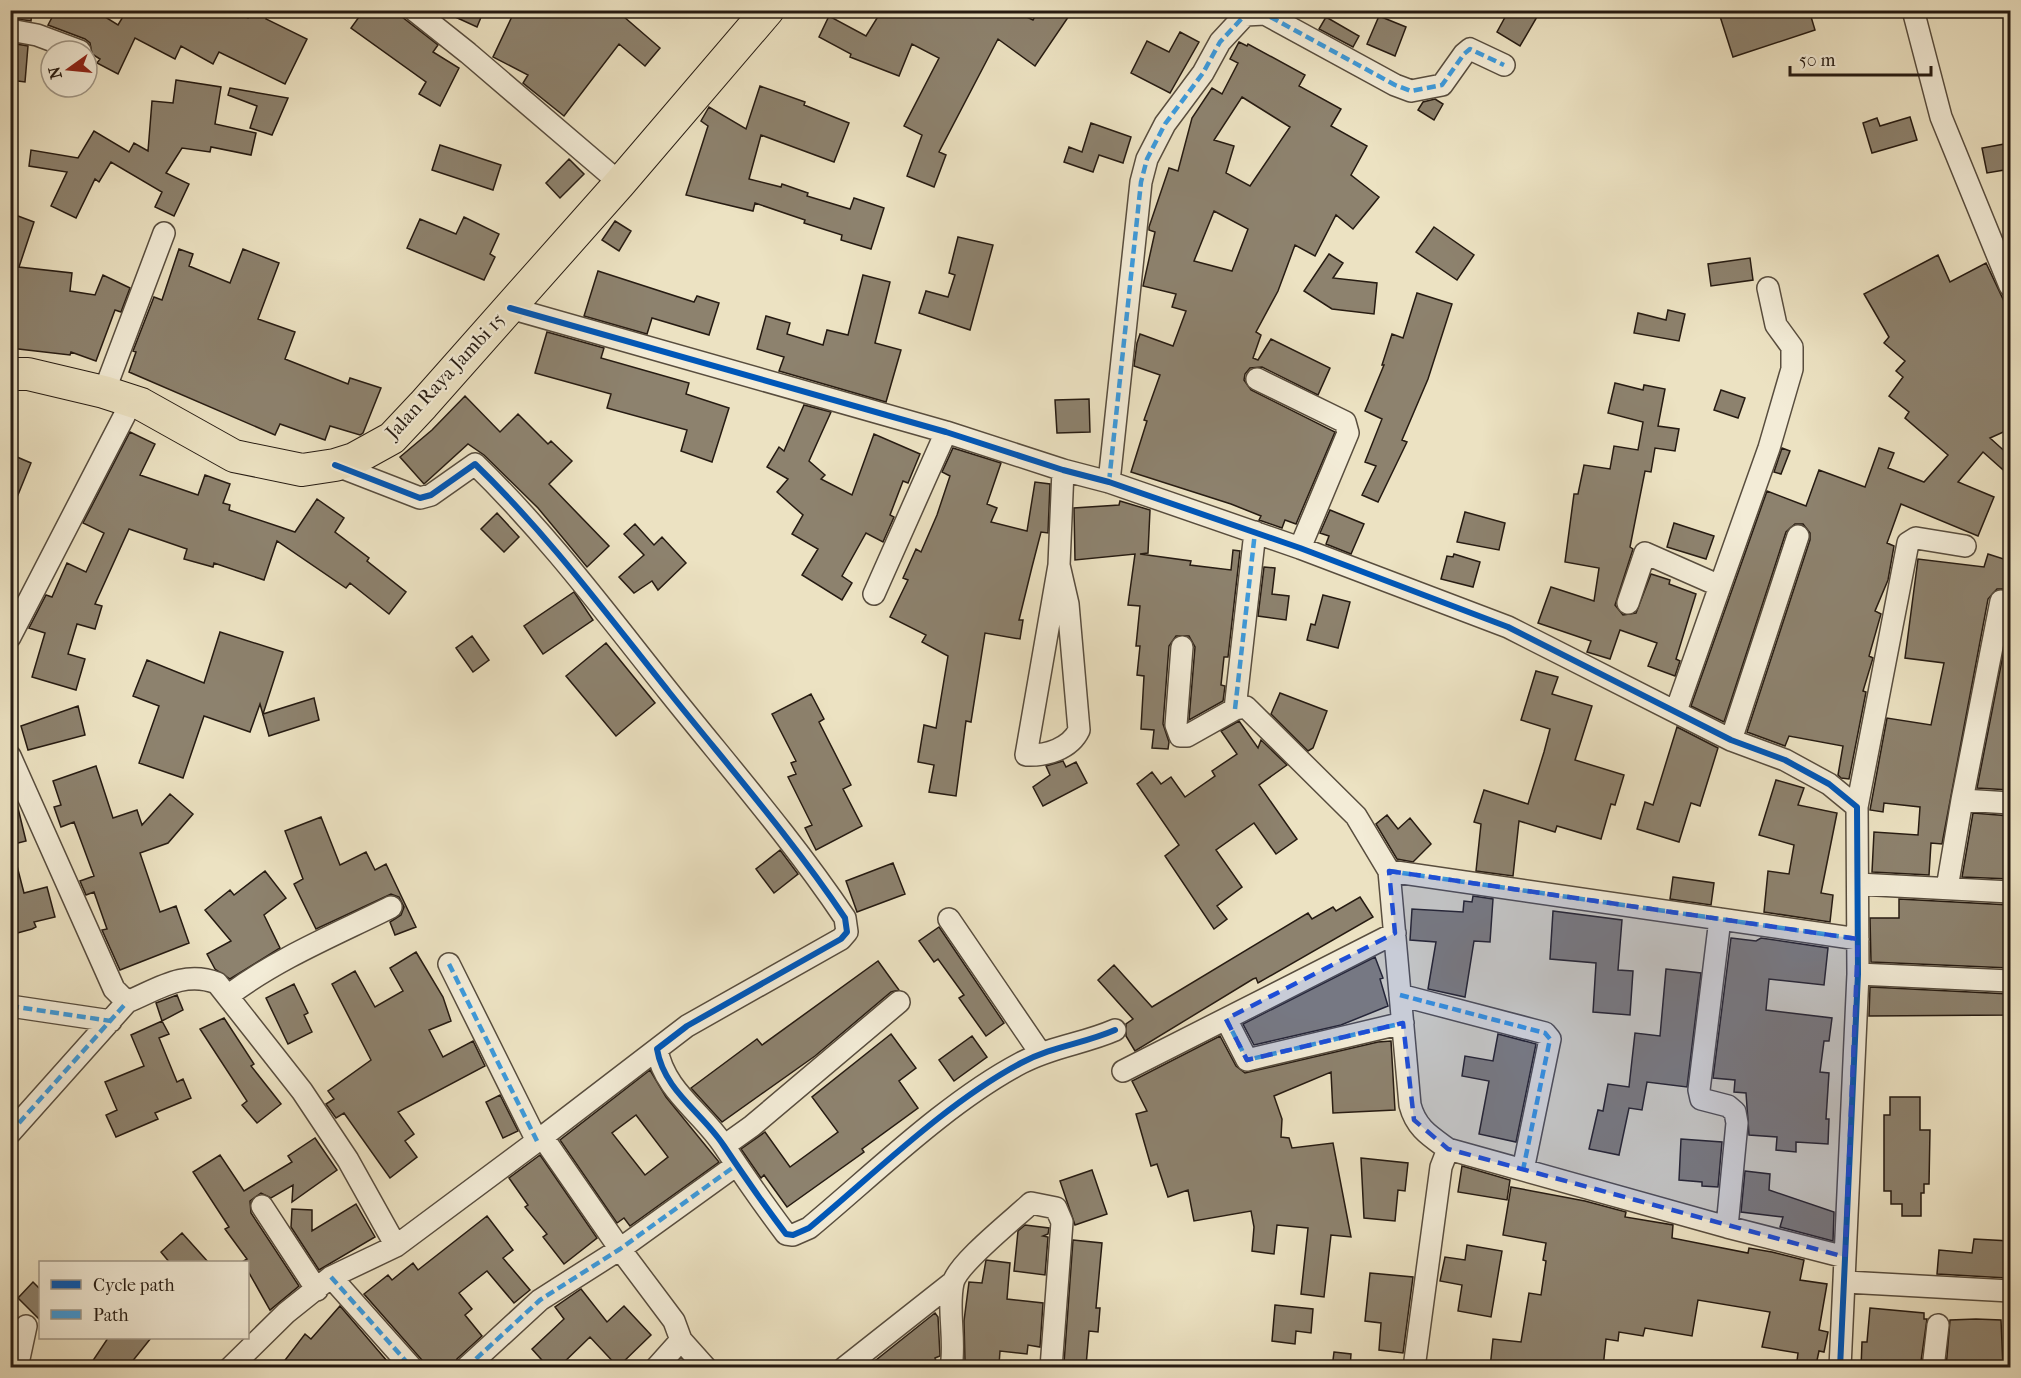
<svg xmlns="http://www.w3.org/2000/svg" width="2021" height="1378" viewBox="0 0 2021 1378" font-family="'IM FELL French Canon',serif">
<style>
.building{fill:#8d826e;stroke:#261b12;stroke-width:1.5;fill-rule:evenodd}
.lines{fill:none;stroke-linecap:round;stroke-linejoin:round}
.minor-casing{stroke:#584d3e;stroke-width:24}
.highway-casing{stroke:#261b12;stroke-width:34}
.minor{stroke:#f3ecd7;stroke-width:21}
.highway{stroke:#ece2c2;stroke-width:32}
.quiet{stroke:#3c9bde;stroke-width:4.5;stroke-dasharray:9 4.5;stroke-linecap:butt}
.cycleway-casing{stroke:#f3ecd7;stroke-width:10}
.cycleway{stroke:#0057b8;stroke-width:6}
.marked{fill:#1d4ed8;fill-opacity:0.2;stroke:#1d4ed8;stroke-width:4.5;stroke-dasharray:12 8;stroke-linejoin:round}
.labels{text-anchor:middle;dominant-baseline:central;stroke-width:4.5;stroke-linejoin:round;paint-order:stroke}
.street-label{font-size:20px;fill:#261b12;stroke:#f3ecd7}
</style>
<rect width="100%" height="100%" fill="#ece2c2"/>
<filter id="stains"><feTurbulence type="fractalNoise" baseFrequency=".00333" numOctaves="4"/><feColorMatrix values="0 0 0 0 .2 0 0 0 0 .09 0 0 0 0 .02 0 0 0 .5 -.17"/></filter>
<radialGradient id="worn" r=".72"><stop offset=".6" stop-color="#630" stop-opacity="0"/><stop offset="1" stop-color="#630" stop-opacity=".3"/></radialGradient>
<path class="building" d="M10 10H32L31 21 10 18Z
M56 10H94L118 25 127 10H233L248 18 251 10H270L266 19 307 39 285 84 219 52 213 64 181 46 175 59 135 38 118 74 97 63 100 59 92 54 90 43 85 39 48 25Z
M364 10H393L438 45 433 52 459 68 440 106 419 94 426 82 351 28Z
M440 10H484L477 27Z
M515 10H616L660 48 645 66 619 44 564 116 523 83 528 75 493 57Z
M882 10H1012L1033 20 1039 10H1073L1035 66 998 39 939 152 946 155 934 187 907 176 922 135 904 126 939 58 912 44 899 76 850 57 851 54 819 37 829 16 866 36Z
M1509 10H1541L1520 46 1497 32Z
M1718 10H1809L1815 30 1733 57Z
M1379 16 1406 27 1395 56 1367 44Z
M1326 17 1359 36 1353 47 1319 29Z
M1180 32 1199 42 1170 93 1131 73 1147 41 1169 52Z
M1239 42 1247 46 1248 44 1305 75 1299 86 1341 109 1331 126 1367 146 1351 175 1379 197 1353 229 1336 215 1315 256 1295 245 1278 291 1256 332 1261 335 1253 358 1258 360 1271 339 1330 368 1318 395 1262 367 1250 368 1245 374 1244 380 1251 390 1335 432 1296 524 1285 520 1282 528 1259 520 1261 516 1231 504 1131 472 1147 421 1144 420 1160 375 1134 366 1137 343 1140 334 1173 346 1186 311 1172 307 1176 294 1143 286 1155 232 1149 230V227L1169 168 1178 171 1192 118 1212 88 1222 94 1238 63 1230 59ZM1242 97 1290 127 1250 186 1226 173 1234 146 1214 140ZM1214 211 1248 229 1232 271 1194 261Z
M10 43 28 46 25 82 10 80Z
M176 80 221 87 215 124 256 133 251 155 211 147 210 152 182 148 166 173 189 184 174 216 155 207 162 192 111 162 99 182 95 179 76 218 51 206 67 172 29 166 31 150 78 158 94 131 129 152 134 143 148 151 152 101 173 103Z
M760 86 805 102 804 105 849 123 834 162 761 135 749 179 781 187 782 184 808 193 807 196 850 209 854 198 884 208 871 249 841 240 842 235 804 223 805 220 755 203 753 211 686 195 708 126 701 121 709 107 746 129Z
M230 88 288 98 272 135 250 128 257 106 228 95Z
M1435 99 1443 104 1434 120 1418 110 1423 102Z
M1910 117 1917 140 1872 153 1863 123 1877 118 1880 126Z
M1091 123 1131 137 1123 163 1099 155 1093 172 1064 162 1069 147 1082 152Z
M2010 143V169L1987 173 1982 148Z
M440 145 501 165 493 190 432 170Z
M569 159 584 174 560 198 546 183Z
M10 213 34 222 19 267 72 273 70 291 95 295 103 275 130 288 121 312 115 310 96 361 71 352 70 355 10 348Z
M464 217 499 234 490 254 495 257 484 280 407 248 420 219 456 234Z
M615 221 631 231 619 251 602 240Z
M1434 227 1474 255 1457 280 1416 252Z
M958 237 993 245 970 330 919 313 926 291 948 297 955 275 949 273Z
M179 249 193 254 189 266 230 283 243 249 279 263 258 319 295 332 285 359 348 384 350 378 381 388 363 433 360 435 330 426 325 440 280 424 275 435 129 372 136 352 133 351 154 297 162 300Z
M1329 254 1343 263 1333 278 1377 283 1374 314 1332 309 1304 291Z
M1938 255 1950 282 1986 263 2010 314V429L1990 438 2010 456V476L1983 452 1958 482 1994 497 1978 536 1901 504 1887 543 1894 546 1888 580 1875 611 1881 614 1869 656 1873 658 1863 691 1866 692 1849 779 1841 778 1838 775 1843 746 1789 736 1785 746 1747 732 1810 540V533L1803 524H1795L1786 532 1724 722 1691 706 1767 491 1806 506 1819 470 1865 487 1879 448 1894 453 1888 468 1924 482 1948 455 1905 418 1909 412 1889 396 1903 377 1896 371 1905 361 1884 343 1889 337 1864 294Z
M1750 258 1753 280 1711 286 1708 264Z
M598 271 694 302 697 296 719 303 709 335 652 318 647 334 584 316Z
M863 275 890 282 875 343 901 350 886 402 779 371 784 357 757 349 766 316 790 323 787 334 823 345 827 330 848 335Z
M1417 293 1452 304 1428 379 1402 440 1407 442 1378 502 1362 495 1376 466 1365 462 1382 419 1365 411 1384 365H1382L1392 334 1403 338Z
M1668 310 1685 314 1679 341 1634 333 1638 313 1666 320Z
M547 332 604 348 601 358 689 383 686 394 729 408 712 462 681 451 687 430 607 408 611 394 535 373Z
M1615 383 1643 390 1644 385 1665 389 1658 426 1679 429 1675 451 1655 448 1651 472 1645 471 1630 547 1633 549 1615 605 1623 615 1636 613 1651 574 1670 580 1669 584 1696 594 1676 659 1680 661 1675 676 1648 666 1657 643 1620 630 1610 659 1587 652 1591 641 1538 623 1551 587 1594 601 1599 568 1565 562 1574 494H1578L1584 465 1610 469 1614 446 1638 450 1643 422 1608 413Z
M1721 390 1745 398 1738 418 1714 410Z
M465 396 500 432 518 414 548 444 551 441 572 461 549 484 609 546 587 567 538 508 484 455 468 444 424 484 400 457 432 430Z
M1089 399 1090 432 1057 433 1055 400Z
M804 405 831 412 809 461 825 475 821 479 852 495 874 434 920 454 908 483 903 481 890 515 894 517 883 542 866 533 842 576 852 583 842 600 802 575 818 549 792 534 803 515 777 492 788 479 767 467 779 447 784 451Z
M130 432 155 444 140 475 198 495 205 475 230 484 223 503 230 505 229 510 295 532 317 499 344 518 335 532 369 558 367 561 406 592 389 614 350 583 346 588 277 541 264 580 214 563 213 567 184 559 187 549 129 529 95 604 102 606 95 629 77 624 68 654 85 659 76 690 32 677 45 633 29 628 46 595 52 597 67 563 86 572 104 533 83 523Z
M953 448 1001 463 987 504 997 508 991 522 1027 531 1035 482 1050 484 1048 533 1041 532 1032 567 1019 620H1023L1020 639 985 633 971 722 966 721 956 796 929 792 934 765 918 762 924 725 936 728 948 656 922 642 926 635 890 617 908 580 903 578 916 549 921 552 937 515 950 476 942 472Z
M1782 448 1790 451 1781 474 1774 472Z
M10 454 31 463 11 512H10Z
M1120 501 1150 510 1148 553 1140 554 1191 561 1190 565 1231 570 1233 550 1240 551 1228 657H1224L1221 685 1225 686 1223 701 1189 720 1195 647 1189 636H1176L1169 646 1163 724 1169 742 1168 749 1152 748 1154 730 1141 729 1144 676 1137 675 1140 646H1136L1140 606 1128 605 1135 554 1075 560 1074 508 1119 505Z
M1330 510 1364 524 1351 554 1326 544 1329 536 1320 533Z
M1465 512 1505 523 1499 550 1457 542Z
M497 513 519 537 504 552 481 529Z
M1674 523 1714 536 1706 559 1667 547Z
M635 524 654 545 662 537 686 563 658 590 652 581 634 593 619 577 644 555 624 534Z
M1454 554 1480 562 1473 587 1441 579 1447 556 1453 557Z
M1988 554 2010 561V593L2004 589H1997L1988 599 1942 844 1931 843 1929 875 1872 872 1874 832 1918 835 1920 807 1884 803 1883 812 1870 810 1887 718 1931 725 1944 663 1905 658 1918 559 1984 567Z
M1264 567 1275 568 1272 594 1289 596 1286 620 1258 616Z
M574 592 593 620 543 654 524 626Z
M1323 595 1350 602 1338 648 1307 640 1311 624 1315 625Z
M2010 619V790L1977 788Z
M220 632 283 652 263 714 314 698 319 720 269 736 260 704 250 732 204 716 183 778 139 763 159 706 133 696 147 660 204 683Z
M472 636 489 660 473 672 456 648Z
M606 643 655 703 616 736 566 676Z
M1536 671 1558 677 1552 694 1592 706 1575 760 1624 775 1615 805 1611 804 1601 839 1557 826 1555 832 1519 821 1513 876 1476 871 1481 824 1474 822 1484 790 1528 804 1544 752 1550 729 1521 720Z
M1280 693 1327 711 1313 748 1308 751 1271 714Z
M811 694 824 719 819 722 851 785 843 789 862 826 816 850 805 828 812 825 788 777 796 774 791 763 796 761 772 714Z
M78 706 85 735 28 750 21 726Z
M1239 721 1258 748 1261 740 1287 765 1259 785 1297 839 1276 854 1254 823 1216 850 1242 887 1217 906 1227 919 1214 929 1165 856 1179 845 1137 784 1152 772 1161 784 1171 777 1185 797 1215 776 1212 771 1237 754 1221 731Z
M1677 727 1718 748 1700 806 1691 803 1679 842 1637 829 1645 802 1653 805Z
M1063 761 1066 767 1076 762 1087 783 1043 806 1033 787 1050 775 1046 766Z
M96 766 113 818 137 810 142 825 170 794 193 814 168 843 140 853 160 912 176 906 189 943 120 970 102 930 107 929 94 892 86 895 80 881 94 876 74 822 61 827 54 807 61 805 53 781Z
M1776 780 1804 788 1798 805 1837 813 1821 893 1833 895 1830 922 1764 912 1768 871 1789 874 1794 845 1759 835Z
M16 800 26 841 10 845V801Z
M1973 813 2010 816V879L1962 877Z
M1387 815 1398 829 1410 818 1431 844 1413 862 1397 859 1376 824Z
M321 817 340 865 366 852 375 870 386 864 416 927 395 935 390 922 401 915 404 907 399 897 391 894 316 929 294 884 303 879 285 831Z
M780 850 798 874 774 893 756 869Z
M16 862 24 893 47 887 55 917 34 922 36 927 32 929 10 935V863Z
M893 863 905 894 857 912 846 881Z
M265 871 286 898 264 915 280 948 230 979 215 969 207 954 231 941 205 910 230 890 234 895Z
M1673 877 1714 883 1711 905 1670 899Z
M1473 896 1493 899 1490 942 1474 941 1465 997 1428 989 1436 942 1410 940 1412 909 1463 912 1464 901 1472 902Z
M1360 897 1373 917 1258 983 1256 978 1253 979 1135 1051 1126 1036V1024L1133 1019 1098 980 1114 965 1152 1007 1308 913 1312 919 1333 907 1336 911Z
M1899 899 2010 905V968L1871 962 1870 918H1899Z
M1553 911 1622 920 1618 970 1633 971 1630 1015 1593 1012 1596 963 1550 959Z
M939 927 1004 1023 986 1036 959 998 964 995 938 959 934 962 919 941Z
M1731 938 1756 941 1761 938 1828 948 1824 985 1769 979 1766 1010 1832 1018 1829 1041H1824L1820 1072 1829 1073 1826 1119H1829L1828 1144 1796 1142V1152L1776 1150 1777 1137 1749 1135 1746 1093 1734 1092 1735 1080 1713 1078Z
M416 952 443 997 451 1021 429 1030 443 1057 473 1041 485 1066 398 1112 414 1134 405 1141 417 1157 390 1178 344 1113 336 1118 326 1104 334 1099 328 1091 371 1060 332 984 355 971 375 1007 403 991 390 968Z
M1375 957 1383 978 1380 979 1388 1006 1341 1025 1254 1045 1243 1024Z
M878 961 899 990 891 992 815 1056 722 1122 691 1088 757 1039 762 1045Z
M1666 969 1701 973 1687 1087 1647 1082 1642 1110 1629 1108 1619 1155 1589 1149 1598 1110 1603 1111 1608 1084 1629 1087 1635 1033 1660 1036Z
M294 984 308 1013 304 1015 312 1032 288 1044 266 998Z
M1870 987 2010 994V1015L1869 1016Z
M177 995 183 1010 162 1021 156 1003Z
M224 1018 254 1064 251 1066 281 1104 257 1123 242 1105 247 1101 200 1029Z
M162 1021 169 1034 159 1038 177 1082 183 1079 191 1098 155 1113 158 1119 116 1137 106 1115 117 1110 105 1082 144 1066 131 1035Z
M891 1034 916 1068 899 1081 918 1108 862 1149 864 1152 787 1207 764 1175 761 1178 741 1149 765 1132 790 1167 838 1132 812 1097Z
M1498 1034 1536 1044 1516 1142 1479 1134 1489 1081 1462 1076 1465 1056 1493 1061Z
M972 1036 987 1057 954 1081 939 1060Z
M1220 1036 1236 1066 1245 1073 1378 1042 1391 1041 1395 1110 1333 1113 1331 1072 1274 1096 1282 1119 1281 1137 1289 1138 1292 1148 1333 1143 1351 1237 1331 1235 1324 1297 1301 1294 1308 1228 1277 1225 1274 1254 1252 1251 1254 1227 1251 1211 1194 1221 1188 1190 1168 1197 1157 1164 1151 1166 1136 1114 1147 1111 1132 1081Z
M650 1070 666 1097 719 1162 630 1226 624 1218 617 1223 560 1140ZM636 1115 668 1157 645 1175 612 1133Z
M500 1095 518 1131 503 1138 486 1102Z
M1890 1097H1920V1130H1930L1929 1184H1924V1193H1921V1216H1902V1204H1891V1191H1884V1115H1890Z
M315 1138 337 1170 292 1202 293 1185 271 1198 261 1193 250 1201 251 1213 299 1286 270 1310 248 1271V1263L242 1262 247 1259 225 1229 229 1227 193 1172 220 1155 244 1191 292 1162 288 1156Z
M1681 1139 1722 1142 1718 1187 1702 1186V1182L1679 1180Z
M540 1155 597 1238 564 1264 543 1237 547 1234 525 1207 528 1205 509 1178Z
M1361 1158 1408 1163 1405 1191 1398 1190 1395 1221 1364 1218Z
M1462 1166 1510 1180 1507 1200 1458 1192Z
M1092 1170 1107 1214 1075 1225 1060 1181Z
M1745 1171 1770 1174 1769 1190 1834 1212 1833 1241 1780 1227 1783 1217 1741 1212Z
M1511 1187 1585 1201 1626 1212 1625 1217 1673 1225 1672 1238 1748 1253 1749 1248 1772 1252 1804 1260 1800 1280 1827 1284 1819 1330 1828 1332 1824 1352 1819 1351 1816 1365 1797 1361 1798 1353 1762 1347 1770 1312 1698 1300 1692 1336 1645 1328 1643 1336 1619 1332 1618 1341 1606 1339 1603 1368H1490L1493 1339 1521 1342 1529 1293 1541 1295 1546 1261 1543 1260 1546 1243 1503 1235Z
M356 1204 375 1237 319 1270 291 1227 292 1209 312 1210V1231Z
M487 1216 513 1250 503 1258 530 1290 514 1303 487 1271 459 1293 472 1309 465 1315 482 1336 457 1359 454 1368H424L422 1360 364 1294 388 1275 392 1280 413 1263 418 1270Z
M1025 1225 1049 1228 1048 1234 1043 1236 1048 1237 1045 1275 1014 1271 1018 1231Z
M182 1233 209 1263H170L161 1252Z
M1974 1239 2010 1241 2007 1278 1937 1274 1939 1250 1972 1253Z
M1073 1240 1102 1243 1096 1308H1100L1098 1332 1089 1331 1086 1366 1064 1363Z
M1467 1245 1502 1251 1491 1317 1458 1311 1462 1285 1440 1281 1445 1257 1465 1260Z
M986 1260 1010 1263 1007 1299 1043 1303 1040 1347 1028 1345 1027 1354 1000 1351 999 1365 965 1361 964 1321 969 1282 982 1283Z
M1370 1273 1413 1277 1403 1353 1379 1350 1381 1323 1365 1321Z
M33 1282 40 1289V1320L18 1298Z
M581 1289 607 1322 624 1306 651 1335 618 1367 590 1337 558 1368H549L532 1349 564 1319 555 1307Z
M1275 1305 1313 1309 1311 1333 1296 1331 1295 1344 1272 1341Z
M340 1306 393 1368H279L305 1334 311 1339Z
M1870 1308 1924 1313V1319H1927L1920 1368H1861L1862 1342H1867Z
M935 1313 938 1317 940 1356 935 1358 938 1368H866Z
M1976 1319 2001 1320 2003 1368H1946L1950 1320Z
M108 1338H151L127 1368H88Z
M1334 1352 1351 1354 1350 1368H1332Z"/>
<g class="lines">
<g class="minor-casing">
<path id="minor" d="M414 10 468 53 620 183
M1913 10 1941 117 2010 286
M10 30 37 35 80 51
M510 308 946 432 1063 470 1109 482 1300 548 1508 627 1731 740 1785 760 1829 784 1857 807 1858 974 1840 1368
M1257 379 1345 422 1348 433 1300 548
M104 392 164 233
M335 465 420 498 431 495 475 464C549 536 605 612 669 692 729 767 792 839 845 918L847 932 841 939 687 1026 657 1049C664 1091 702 1112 724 1146 744 1176 764 1205 786 1234L793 1235 809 1228C874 1174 947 1102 1021 1063 1053 1046 1083 1044 1115 1030
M1109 482 1141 182 1147 159 1165 124 1203 73 1220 42 1245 15 1265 14 1395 85 1411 91 1442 85 1464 54 1470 49 1504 65
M1059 565 1068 604 1079 730C1070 749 1046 756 1026 755L1059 565 1063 470
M1720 586 1769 448 1792 369V347L1776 325 1768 288
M874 594 946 432
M1628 603 1645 553 1720 586 1676 711
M10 637 132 401
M1182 647 1176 725 1180 736H1187L1235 709 1246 707 1356 816 1389 871 1410 1105C1416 1128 1430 1136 1448 1149L1727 1227 1845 1257
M1235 709 1255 532
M1731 740 1798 536
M10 756 114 989 127 1002C158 989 184 970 217 983L302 1091 348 1160 396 1246
M1962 800 2010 803
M1857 807 1908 543 1916 538 1965 546
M1389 871 1858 939
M1858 884 2010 892
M1947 888 1962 800 2001 601
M949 919 1041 1054
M1720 919 1699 1090 1701 1099 1728 1106 1735 1112 1737 1123 1727 1227
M449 964 537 1141 657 1049
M1858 974 2010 981
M229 995C278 958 337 934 391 907
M1400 995 1545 1033 1550 1039 1523 1170
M10 1006 111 1021
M1226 1019 1247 1060 1403 1023
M1123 1071 1395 933
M10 1133 127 1002
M724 1146 752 1126 899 1002
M262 1206 317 1290
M331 1277 412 1368
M1846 1282 2010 1291
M681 1340 706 1368
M17 1368 26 1326
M230 1368 286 1313 331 1277 396 1246 537 1141 546 1142 620 1249 674 1321 681 1340 656 1368
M466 1368 540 1300 620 1249 735 1166
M844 1368 953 1282
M951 1368C956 1340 947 1309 953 1283 957 1264 1014 1219 1031 1203L1056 1208 1062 1222 1051 1368
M1414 1368 1441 1167 1448 1149
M1933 1368 1938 1325"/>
</g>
<g class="highway-casing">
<path id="highway" d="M10 374H28L104 392 141 404 234 456 302 470 335 465 354 459 392 438 423 405 620 183 768 10"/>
</g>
<use href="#minor" class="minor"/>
<use href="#highway" class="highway"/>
<path class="quiet" d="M1109 482 1141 182 1147 159 1165 124 1203 73 1220 42 1245 15 1265 14 1395 85 1411 91 1442 85 1464 54 1470 49 1504 65
M1235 709 1255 532
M1389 871 1858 939
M449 964 537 1141
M1400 995 1545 1033 1550 1039 1523 1170
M10 1006 111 1021
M1226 1019 1247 1060 1403 1023
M10 1133 127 1002
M331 1277 412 1368
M466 1368 540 1300 620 1249 735 1166"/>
<g class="cycleway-casing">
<path id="cycleway" d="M510 308 946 432 1063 470 1109 482 1300 548 1508 627 1731 740 1785 760 1829 784 1857 807 1858 974 1840 1368
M335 465 420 498 431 495 475 464C549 536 605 612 669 692 729 767 792 839 845 918L847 932 841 939 687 1026 657 1049C664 1091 702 1112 724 1146 744 1176 764 1205 786 1234L793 1235 809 1228C874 1174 947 1102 1021 1063 1053 1046 1083 1044 1115 1030"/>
</g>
<use href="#cycleway" class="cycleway"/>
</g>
<path class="marked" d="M1389 871 1858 939 1845 1257 1448 1149 1414 1120 1403 1023 1247 1060 1226 1019 1395 933Z"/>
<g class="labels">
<g class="street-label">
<text transform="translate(445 376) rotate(-47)">Jalan Raya Jambi 15</text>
</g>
</g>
<rect width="2021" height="1378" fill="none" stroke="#ece2c2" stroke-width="36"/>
<rect x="12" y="12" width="1997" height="1354" fill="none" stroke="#261b12" stroke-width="3"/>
<rect x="18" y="18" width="1985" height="1342" fill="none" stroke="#261b12" stroke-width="1.5"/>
<rect x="39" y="1261" width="210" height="78" fill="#f3ecd7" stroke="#a19888" stroke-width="1.5"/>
<rect x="51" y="1280" width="30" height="9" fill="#0057b8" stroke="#a19888" stroke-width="1.5"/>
<text x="93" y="1291" font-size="18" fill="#261b12">Cycle path</text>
<rect x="51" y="1310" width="30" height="9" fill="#3c9bde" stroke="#a19888" stroke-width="1.5"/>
<text x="93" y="1321" font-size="18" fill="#261b12">Path</text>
<g transform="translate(69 69) rotate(255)"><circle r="28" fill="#f3ecd7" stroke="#a19888" stroke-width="1.5"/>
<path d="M0-4.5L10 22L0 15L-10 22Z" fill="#8f2418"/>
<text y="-9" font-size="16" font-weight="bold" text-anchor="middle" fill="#261b12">N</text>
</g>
<path d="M1790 66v9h141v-9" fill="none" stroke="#261b12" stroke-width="3"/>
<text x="1799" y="66" font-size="18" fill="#261b12" stroke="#f3ecd7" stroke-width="4.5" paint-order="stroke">50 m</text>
<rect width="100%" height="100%" filter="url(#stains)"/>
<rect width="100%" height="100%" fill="url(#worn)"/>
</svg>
